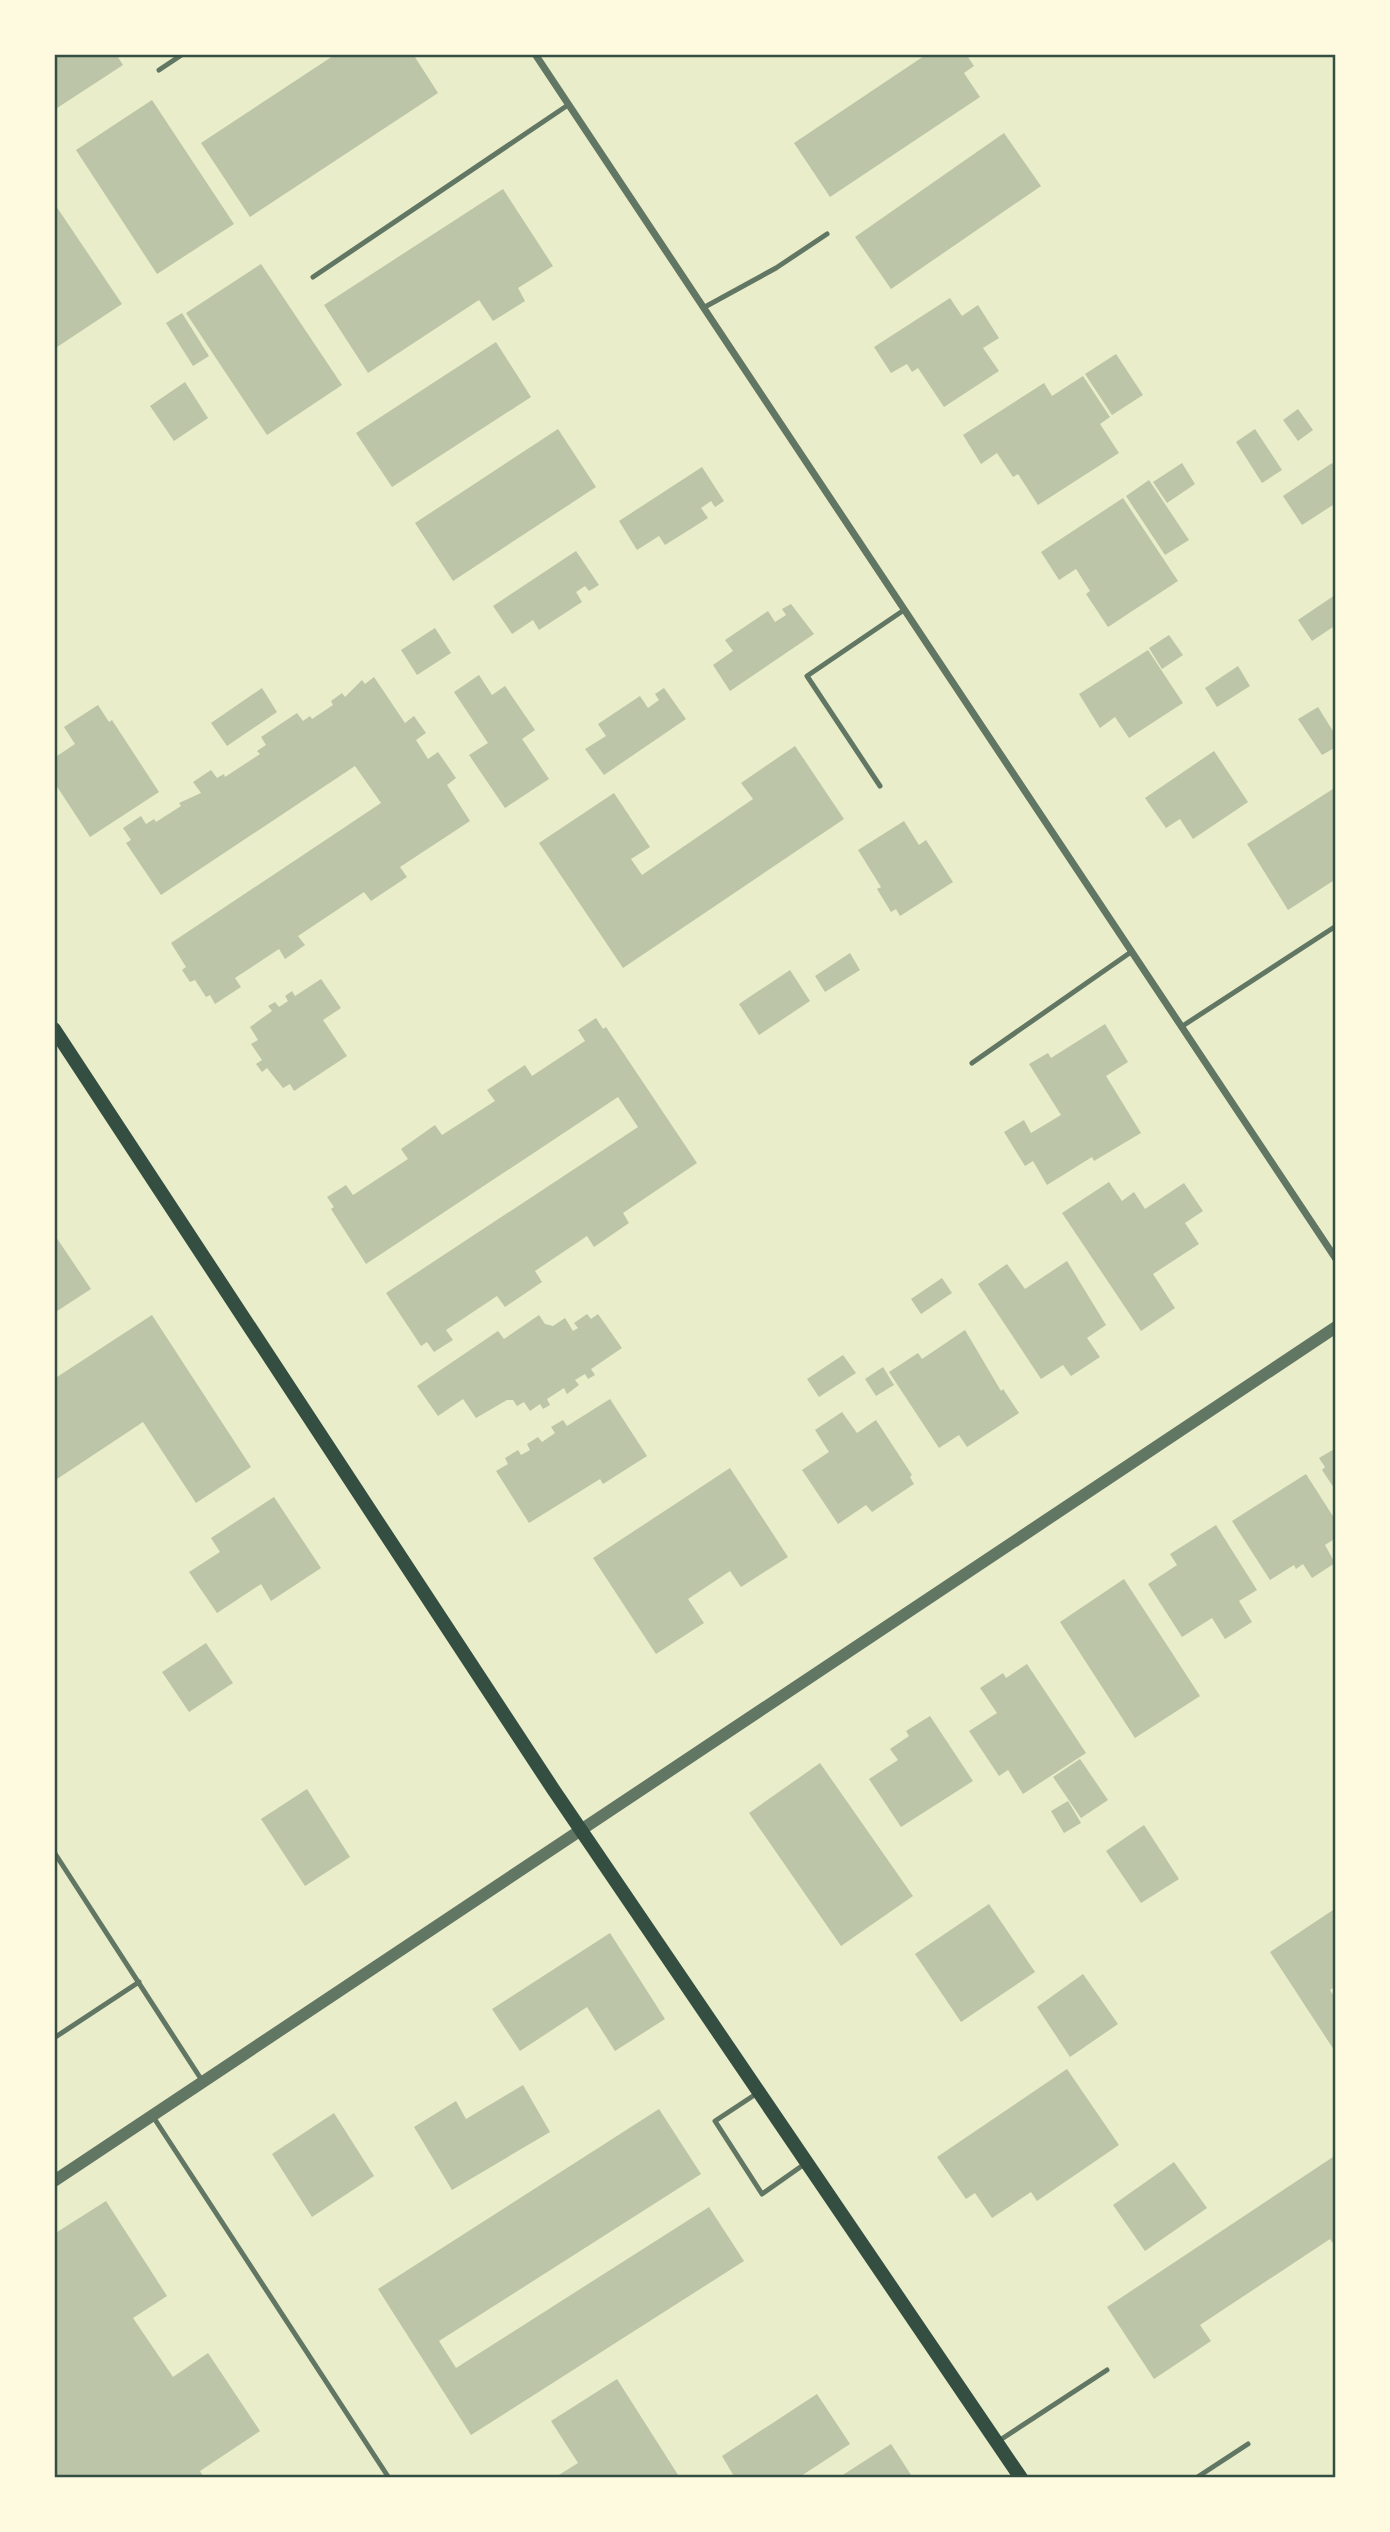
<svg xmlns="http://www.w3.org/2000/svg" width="1390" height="2532" viewBox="0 0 1390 2532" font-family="Arial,sans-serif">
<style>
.building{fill:#bcc5a7}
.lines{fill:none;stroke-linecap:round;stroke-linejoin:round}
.service{stroke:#617663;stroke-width:5}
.minor{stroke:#617663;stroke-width:7}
.tertiary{stroke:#617663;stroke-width:12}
.secondary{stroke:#344e41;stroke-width:14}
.neatline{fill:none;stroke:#344e41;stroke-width:2.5}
</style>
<rect width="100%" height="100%" fill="#e9edc9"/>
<path class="building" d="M54 54H116L123 65 54 110Z
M336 54H413L438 93 250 217 201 143Z
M927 54H966L974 66 964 73 980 97 830 197 794 143Z
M152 100 234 224 157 274 76 150Z
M1004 133 1041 186 891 289 855 237Z
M503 189 553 266 518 288 525 301 493 321 479 300 368 373 324 305Z
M54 203 122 304 54 349Z
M261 264 342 385 267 435 186 313Z
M950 298 962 316 978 305 999 338 983 348 999 371 944 407 918 368 912 372 907 364 891 373 874 347Z
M182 313 209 356 193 366 166 323Z
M496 342 531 397 392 487 356 433Z
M1116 354 1143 395 1112 415 1085 374Z
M1083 376 1110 417 1100 424 1119 453 1038 505 1018 474 1013 477 997 453 981 464 963 435 1044 383 1052 396Z
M185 382 208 418 174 441 150 406Z
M1298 409 1313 430 1298 441 1283 420Z
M558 429 596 487 453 581 415 523Z
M1255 429 1282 470 1262 483 1236 442Z
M1182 463 1195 484 1167 503 1153 482Z
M1332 463 1336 469V503L1302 525 1283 496Z
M702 467 724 501 715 507 711 501 701 508 708 518 665 545 659 536 637 550 619 521Z
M1149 480 1189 540 1165 555 1126 496Z
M1123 498 1178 581 1108 627 1086 594 1090 591 1076 569 1059 580 1041 552Z
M576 551 599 585 589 591 585 586 576 592 582 602 539 630 533 620 512 634 493 606Z
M1335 595 1336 625 1312 641 1298 620Z
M791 604 814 634 730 691 713 665 733 651 725 640 768 611 775 622 786 615 782 609Z
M435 628 451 653 417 675 401 650Z
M1169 635 1183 655 1162 669 1149 648Z
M1148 650 1183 703 1129 738 1115 717 1100 728 1079 694Z
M1238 666 1250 686 1217 707 1205 688Z
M479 675 492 695 505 686 535 730 522 739 549 779 505 808 469 755 488 743 454 692Z
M374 677 405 723 414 716 426 733 416 740 428 759 438 752 456 778 447 785 470 821 400 867 407 877 371 901 364 892 298 936 305 945 285 959 279 949 235 978 241 987 215 1004 210 995 206 997 195 980 190 982 182 970 186 967 171 943 381 803 355 766 161 895 126 843 131 840 123 828 141 816 146 824 154 819 156 822 181 806 179 803 201 793 193 782 211 770 217 778 224 774 225 777 260 754 257 751 266 745 261 737 297 713 303 721 310 716 312 719 333 705 331 701 342 693 345 697 362 680 365 684Z
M262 688 277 712 227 746 211 723Z
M664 688 686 719 604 775 585 749 606 736 598 724 640 696 648 708 659 700 655 694Z
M98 705 109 722 112 720 159 792 90 837 54 782V758L75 744 64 727Z
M1318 707 1336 736V747L1322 755 1298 719Z
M795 746 844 819 623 968 539 843 614 793 650 847 631 859 642 875 753 799 741 783Z
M1214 751 1248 802 1193 839 1180 819 1166 828 1145 798Z
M1336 787V879L1288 910 1247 844Z
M904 821 919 845 926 840 953 882 900 916 896 909 891 912 877 889 881 887 858 850Z
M850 953 860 970 825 992 815 976Z
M790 970 810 1001 759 1035 739 1004Z
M321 979 341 1008 323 1020 347 1056 294 1091 290 1084 283 1088 267 1068 262 1072 256 1064 262 1060 251 1044 258 1040 250 1027 272 1011 268 1006 275 1002 279 1007 288 1001 285 996 292 991 295 996Z
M596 1018 603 1029 606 1027 697 1163 623 1213 629 1223 594 1247 587 1236 535 1271 542 1282 505 1307 497 1296 446 1330 453 1340 434 1352 427 1342 421 1346 386 1293 638 1127 618 1097 366 1264 331 1209 334 1207 327 1197 346 1185 353 1195 408 1159 401 1149 435 1125 442 1135 495 1101 487 1090 525 1065 532 1076 585 1041 578 1030Z
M1105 1024 1128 1062 1106 1076 1141 1133 1094 1161 1092 1157 1047 1185 1033 1161 1025 1166 1004 1132 1024 1120 1031 1133 1061 1115 1029 1064 1048 1053 1051 1058Z
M1109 1182 1122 1201 1134 1192 1145 1209 1184 1183 1203 1211 1185 1223 1199 1244 1153 1274 1175 1308 1141 1331 1062 1213Z
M54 1234 91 1289 54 1313Z
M1067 1261 1106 1325 1087 1338 1100 1357 1071 1376 1063 1365 1041 1379 978 1284 1007 1264 1025 1289Z
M942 1278 952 1293 921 1314 911 1299Z
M587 1314 591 1319 598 1314 622 1348 591 1369 595 1375 588 1379 585 1374 575 1380 579 1385 567 1394 564 1388 547 1399 550 1405 543 1409 540 1404 530 1411 524 1402 517 1406 513 1400H507L476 1418 463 1399 438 1416 417 1386 498 1331 504 1339 539 1315 545 1324 553 1326 565 1318 573 1331 578 1328 574 1323Z
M152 1315 251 1467 196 1503 143 1422 54 1481V1379Z
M965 1330 1001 1391 1003 1389 1019 1413 967 1447 959 1435 939 1448 889 1372 918 1353 922 1359Z
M843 1355 856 1373 819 1397 807 1379Z
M883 1367 894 1385 876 1396 865 1379Z
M610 1399 647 1456 603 1484 600 1479 529 1523 496 1471 508 1464 505 1458 518 1450 521 1455 530 1450 527 1444 538 1437 542 1442 555 1433 551 1427 563 1420 567 1426Z
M842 1412 857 1433 876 1420 912 1475 910 1477 914 1484 872 1512 866 1505 838 1524 802 1470 829 1452 815 1430Z
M1336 1448V1491L1322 1470 1325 1467 1319 1458Z
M730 1468 788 1557 741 1587 730 1571 688 1599 704 1623 656 1654 593 1558Z
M1306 1474 1336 1521V1538L1325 1545 1335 1563 1312 1578 1303 1564 1296 1569 1294 1565 1270 1580 1232 1521Z
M274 1497 321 1568 271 1601 261 1584 217 1613 189 1572 220 1552 211 1538Z
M1216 1525 1257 1590 1239 1601 1252 1622 1225 1639 1212 1618 1182 1637 1148 1584 1177 1565 1170 1554Z
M1124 1579 1200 1696 1135 1738 1060 1622Z
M206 1643 233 1683 189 1712 162 1672Z
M1027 1664 1086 1753 1023 1794 1008 1770 999 1776 969 1731 997 1713 980 1688 1003 1673 1006 1678Z
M930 1716 973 1781 901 1827 869 1779 898 1760 890 1749 909 1736 906 1731Z
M1080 1759 1108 1800 1081 1818 1053 1777Z
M820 1763 913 1896 841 1946 749 1813Z
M307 1789 350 1857 305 1886 261 1819Z
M1068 1801 1081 1823 1064 1833 1051 1811Z
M1144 1825 1179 1879 1141 1903 1106 1851Z
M989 1904 1035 1972 961 2022 915 1954Z
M1336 1908V1986L1330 1990 1336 1999V2053L1270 1952Z
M610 1933 665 2019 615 2051 587 2007 520 2051 492 2009Z
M1083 1974 1118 2024 1070 2057 1037 2007Z
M1067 2069 1119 2145 1037 2201 1031 2192 992 2218 975 2193 966 2199 937 2157Z
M523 2085 550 2132 452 2190 414 2127 456 2101 466 2119Z
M659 2109 701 2174 439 2341 456 2368 709 2207 744 2261 471 2435 378 2289Z
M334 2113 374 2176 312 2217 272 2154Z
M1336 2155V2248L1330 2239 1200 2325 1211 2341 1154 2379 1107 2307Z
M1174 2162 1207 2208 1145 2251 1113 2205Z
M106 2201 167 2296 133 2318 173 2377 208 2353 260 2431 200 2471 204 2478H54V2234Z
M617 2379 680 2478H554L578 2463 551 2421Z
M817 2394 850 2444 798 2478H735L722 2456Z
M891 2444 913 2478H838Z"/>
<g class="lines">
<path class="service" d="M159 70 183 54
M313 277 568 105
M703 308 776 268 827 234
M880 786 807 676 904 610
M1181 1027 1336 926
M972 1063 1131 952
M54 1852 203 2082
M54 2038 139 1982
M759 2092 715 2121 762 2194 806 2163
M152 2115 389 2478
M997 2442 1107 2370
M1196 2478 1248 2444"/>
<path class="minor" d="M535 54 1336 1259"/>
<path class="tertiary" d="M54 2181 1336 1327"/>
<path class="secondary" d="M54 1029 553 1789 1021 2478"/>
</g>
<rect width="1390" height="2532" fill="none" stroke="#fefae0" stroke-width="112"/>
<rect x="56" y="56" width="1278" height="2420" class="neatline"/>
</svg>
